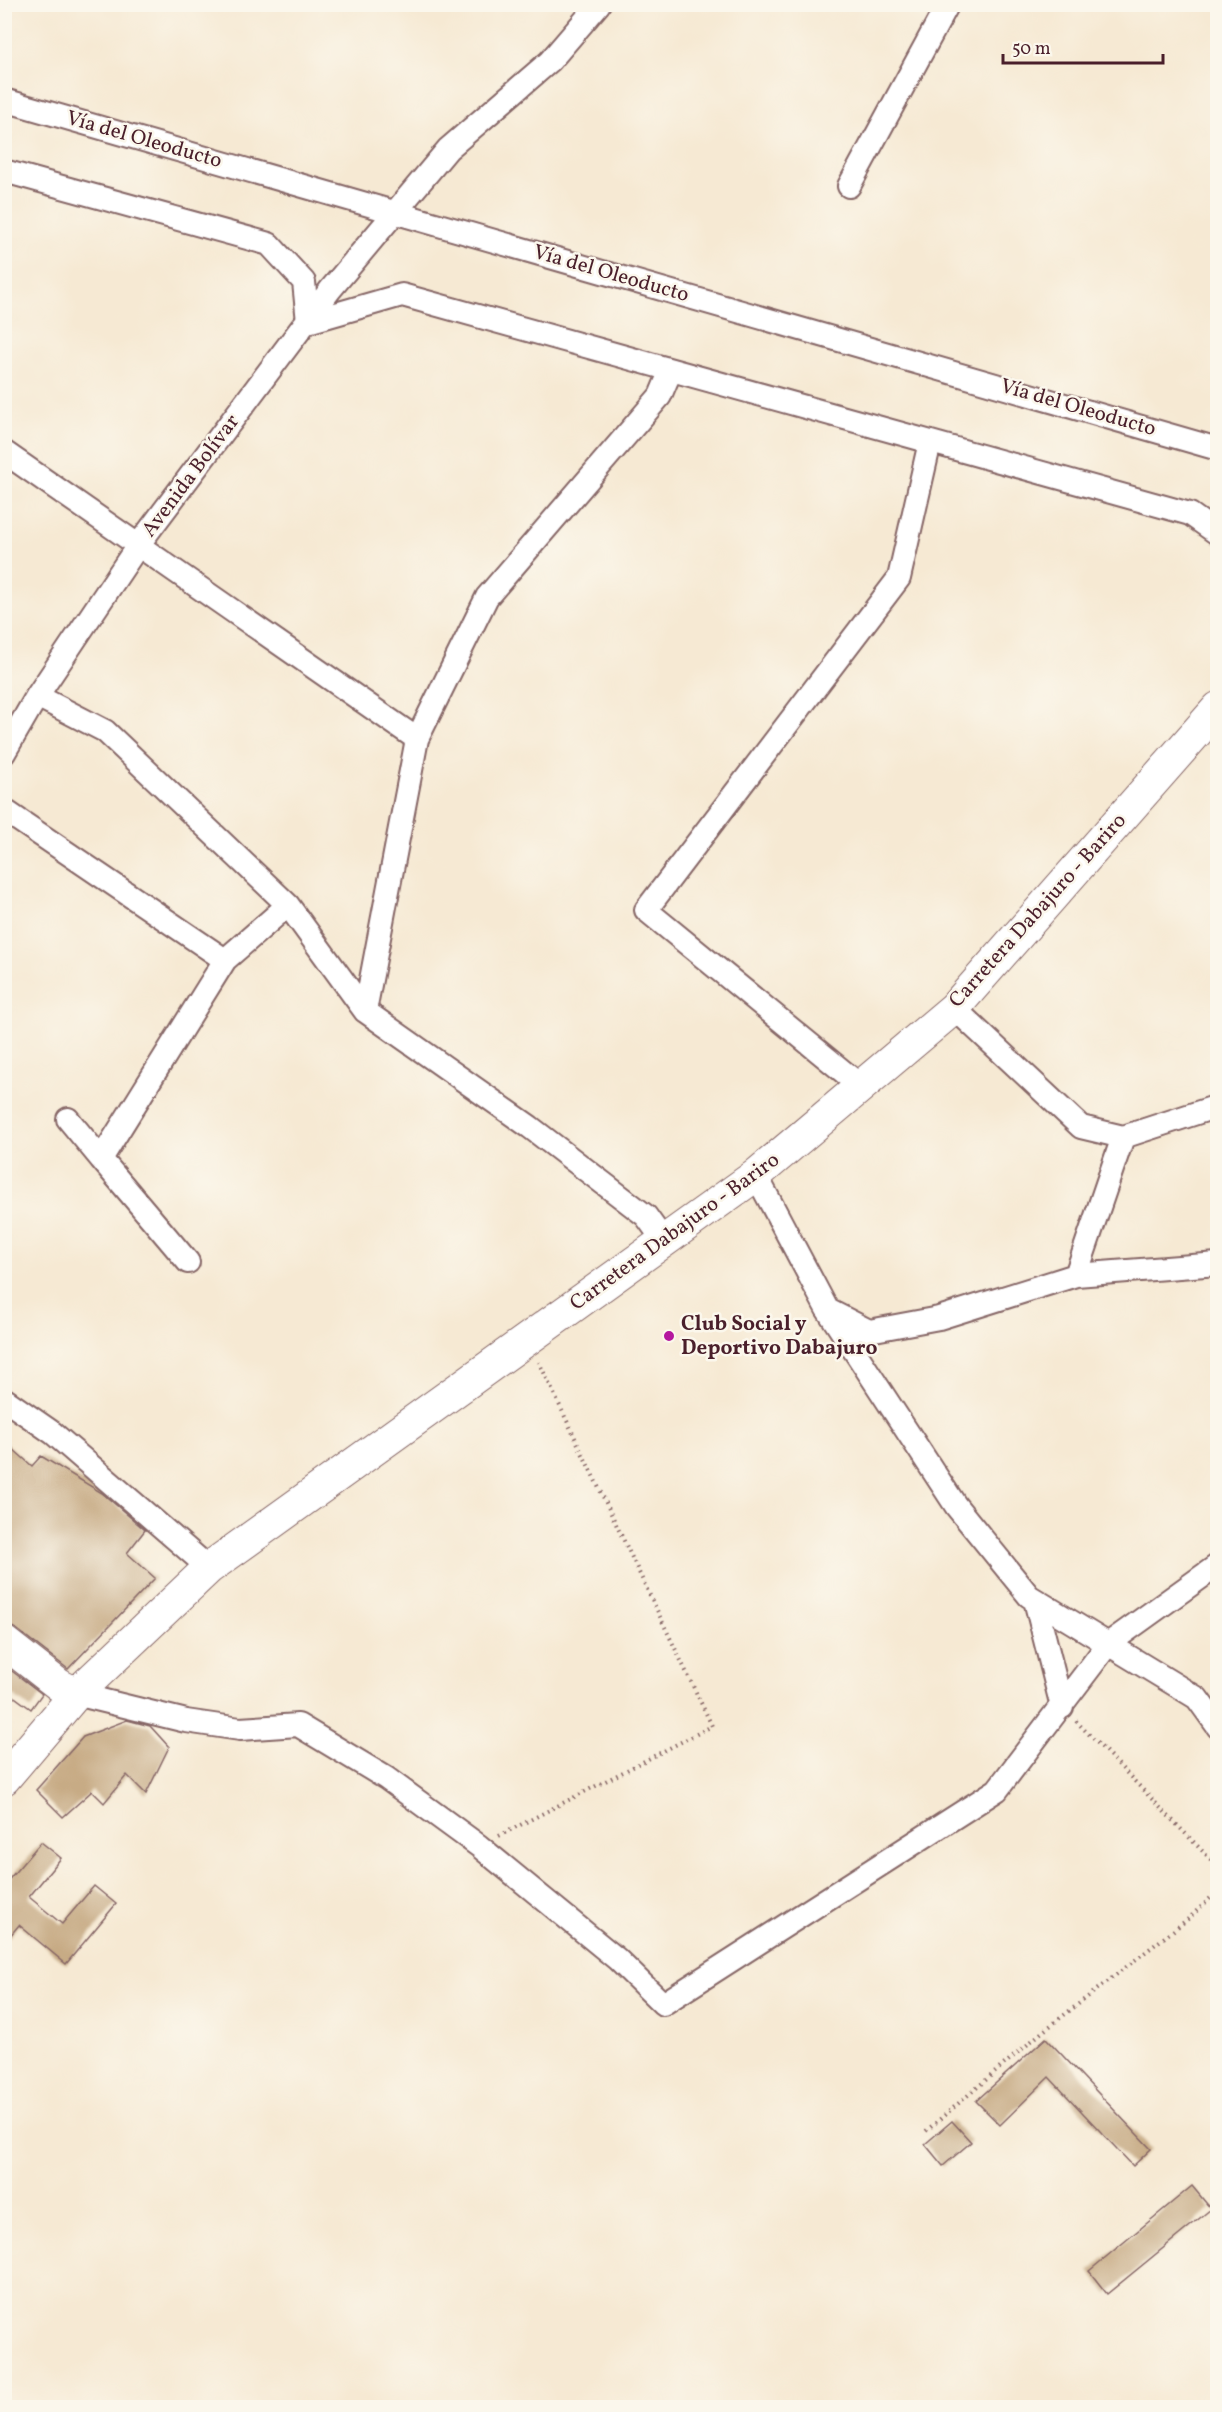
<svg xmlns="http://www.w3.org/2000/svg" width="1222" height="2412" viewBox="0 0 1222 2412" font-family="Vollkorn,serif">
<style>
.building{fill:#c7ab85}
.lines{fill:none;stroke-linecap:round;stroke-linejoin:round}
.street-casing{stroke:#866666;stroke-width:26}
.secondary-casing{stroke:#866666;stroke-width:34}
.path{stroke:#866666;stroke-width:4;stroke-dasharray:1.5 4.5;stroke-linecap:butt}
.street{stroke:#fff;stroke-width:22}
.secondary{stroke:#fff;stroke-width:32}
.poi-dot{fill:#b5179e;stroke:#fbf7ec;stroke-width:2}
.labels{text-anchor:middle;dominant-baseline:central;stroke-width:5;stroke-linejoin:round;paint-order:stroke}
.street-label{font-size:21px;fill:#4a1f2b;stroke:#fbf7ec}
.poi-label{font-size:21px;font-weight:bold;fill:#4a1f2b;stroke:#fbf7ec;text-anchor:start}
</style>
<rect width="100%" height="100%" fill="#fbf7ec"/>
<filter id="ink" filterUnits="userSpaceOnUse"><feTurbulence type="fractalNoise" baseFrequency=".0167" numOctaves="2"/><feDisplacementMap in="SourceGraphic" scale="12" xChannelSelector="R" yChannelSelector="G"/><feConvolveMatrix kernelMatrix="1 2 1 2 8 2 1 2 1" color-interpolation-filters="sRGB"/></filter>
<filter id="wash" filterUnits="userSpaceOnUse"><feTurbulence type="fractalNoise" baseFrequency=".008" numOctaves="4" result="noise"/><feDisplacementMap in="SourceGraphic" scale="24" xChannelSelector="R" yChannelSelector="G"/><feGaussianBlur stdDeviation="1.35" result="paint"/><feColorMatrix in="noise" values="0 0 0 0 0 0 0 0 0 0 0 0 0 0 0 0 0 1.4 0 .05"/><feComposite in="paint" operator="in"/></filter>
<g filter="url(#wash)">
<rect width="100%" height="100%" fill="#f6e9d3"/>
<g id="blocks">
<path class="building" d="M4 1441 32 1466 41 1456 102 1493 145 1530 127 1553 155 1578 68 1669 15 1628 4 1624Z
M4 1665 42 1694 31 1709 4 1689Z
M127 1720 150 1726 169 1747 146 1794 127 1775 104 1803 92 1791 63 1817 36 1790 83 1737Z
M41 1842 61 1858 29 1897 62 1924 94 1886 116 1904 66 1964 19 1925 4 1943V1885Z
M1046 2038 1151 2149 1133 2166 1049 2077 1000 2125 976 2101Z
M952 2121 971 2142 943 2166 925 2144Z
M1192 2186 1211 2209 1107 2294 1089 2271Z"/>
</g>
</g>
<g filter="url(#ink)">
<use href="#blocks" fill-opacity="0" stroke="#866666" stroke-width="1.5"/>
<g class="lines">
<g class="street-casing">
<path id="street" d="M4 100 1218 449
M4 171 269 244 304 282 308 322 402 295 1190 514 1218 534
M849 186 948 4
M4 452 417 739
M37 696 105 731 288 905 365 1011
M4 753 37 696 139 544 330 290 448 149 550 61 599 4
M4 810 225 960
M954 1008 1081 1127 1123 1137 1218 1106
M862 1087 646 910 899 578 930 442
M68 1119 101 1159 225 960 288 905
M101 1159 188 1262
M756 1175 827 1309 956 1506 1029 1596 1197 1698 1218 1727
M664 1241 646 1216 530 1127 365 1011 417 739 487 597 660 396 671 370
M1076 1275 1218 1264
M828 1310 869 1331 939 1318 1076 1275 1123 1137
M4 1399 53 1433 209 1568
M1035 1600 1062 1707
M76 1694 186 1721 240 1729 298 1725 386 1778 479 1846 617 1959 663 2004 997 1790 1108 1644 1218 1565"/>
</g>
<g class="secondary-casing">
<path id="secondary" d="M4 1642 59 1685 76 1694
M4 1779 76 1694 209 1568 756 1175 954 1008 1218 708"/>
</g>
<path class="path" d="M1076 1721 1218 1867
M499 1836 712 1726 539 1362
M926 2131 1041 2033 1188 1919 1218 1891"/>
<use href="#street" class="street"/>
<use href="#secondary" class="secondary"/>
</g>
</g>
<circle class="poi-dot" cx="669" cy="1336" r="6"/>
<g class="labels">
<g class="street-label">
<text transform="translate(144 140) rotate(16)">Vía del Oleoducto</text>
<text transform="translate(611 274) rotate(16)">Vía del Oleoducto</text>
<text transform="translate(1078 408) rotate(16)">Vía del Oleoducto</text>
<text transform="translate(191 476) rotate(-53)">Avenida Bolívar</text>
<text transform="translate(1038 911) rotate(-48)">Carretera Dabajuro - Bariro</text>
<text transform="translate(675 1232) rotate(-36)">Carretera Dabajuro - Bariro</text>
</g>
<g class="poi-label">
<text x="681" y="1324">Club Social y<tspan x="681" dy="24">Deportivo Dabajuro</tspan></text>
</g>
</g>
<rect width="1222" height="2412" fill="none" stroke="#fbf7ec" stroke-width="24"/>
<path d="M1003 54v9h160v-9" fill="none" stroke="#4a1f2b" stroke-width="3"/>
<text x="1012" y="54" font-size="18" fill="#4a1f2b" stroke="#fbf7ec" stroke-width="4.5" paint-order="stroke">50 m</text>
</svg>
